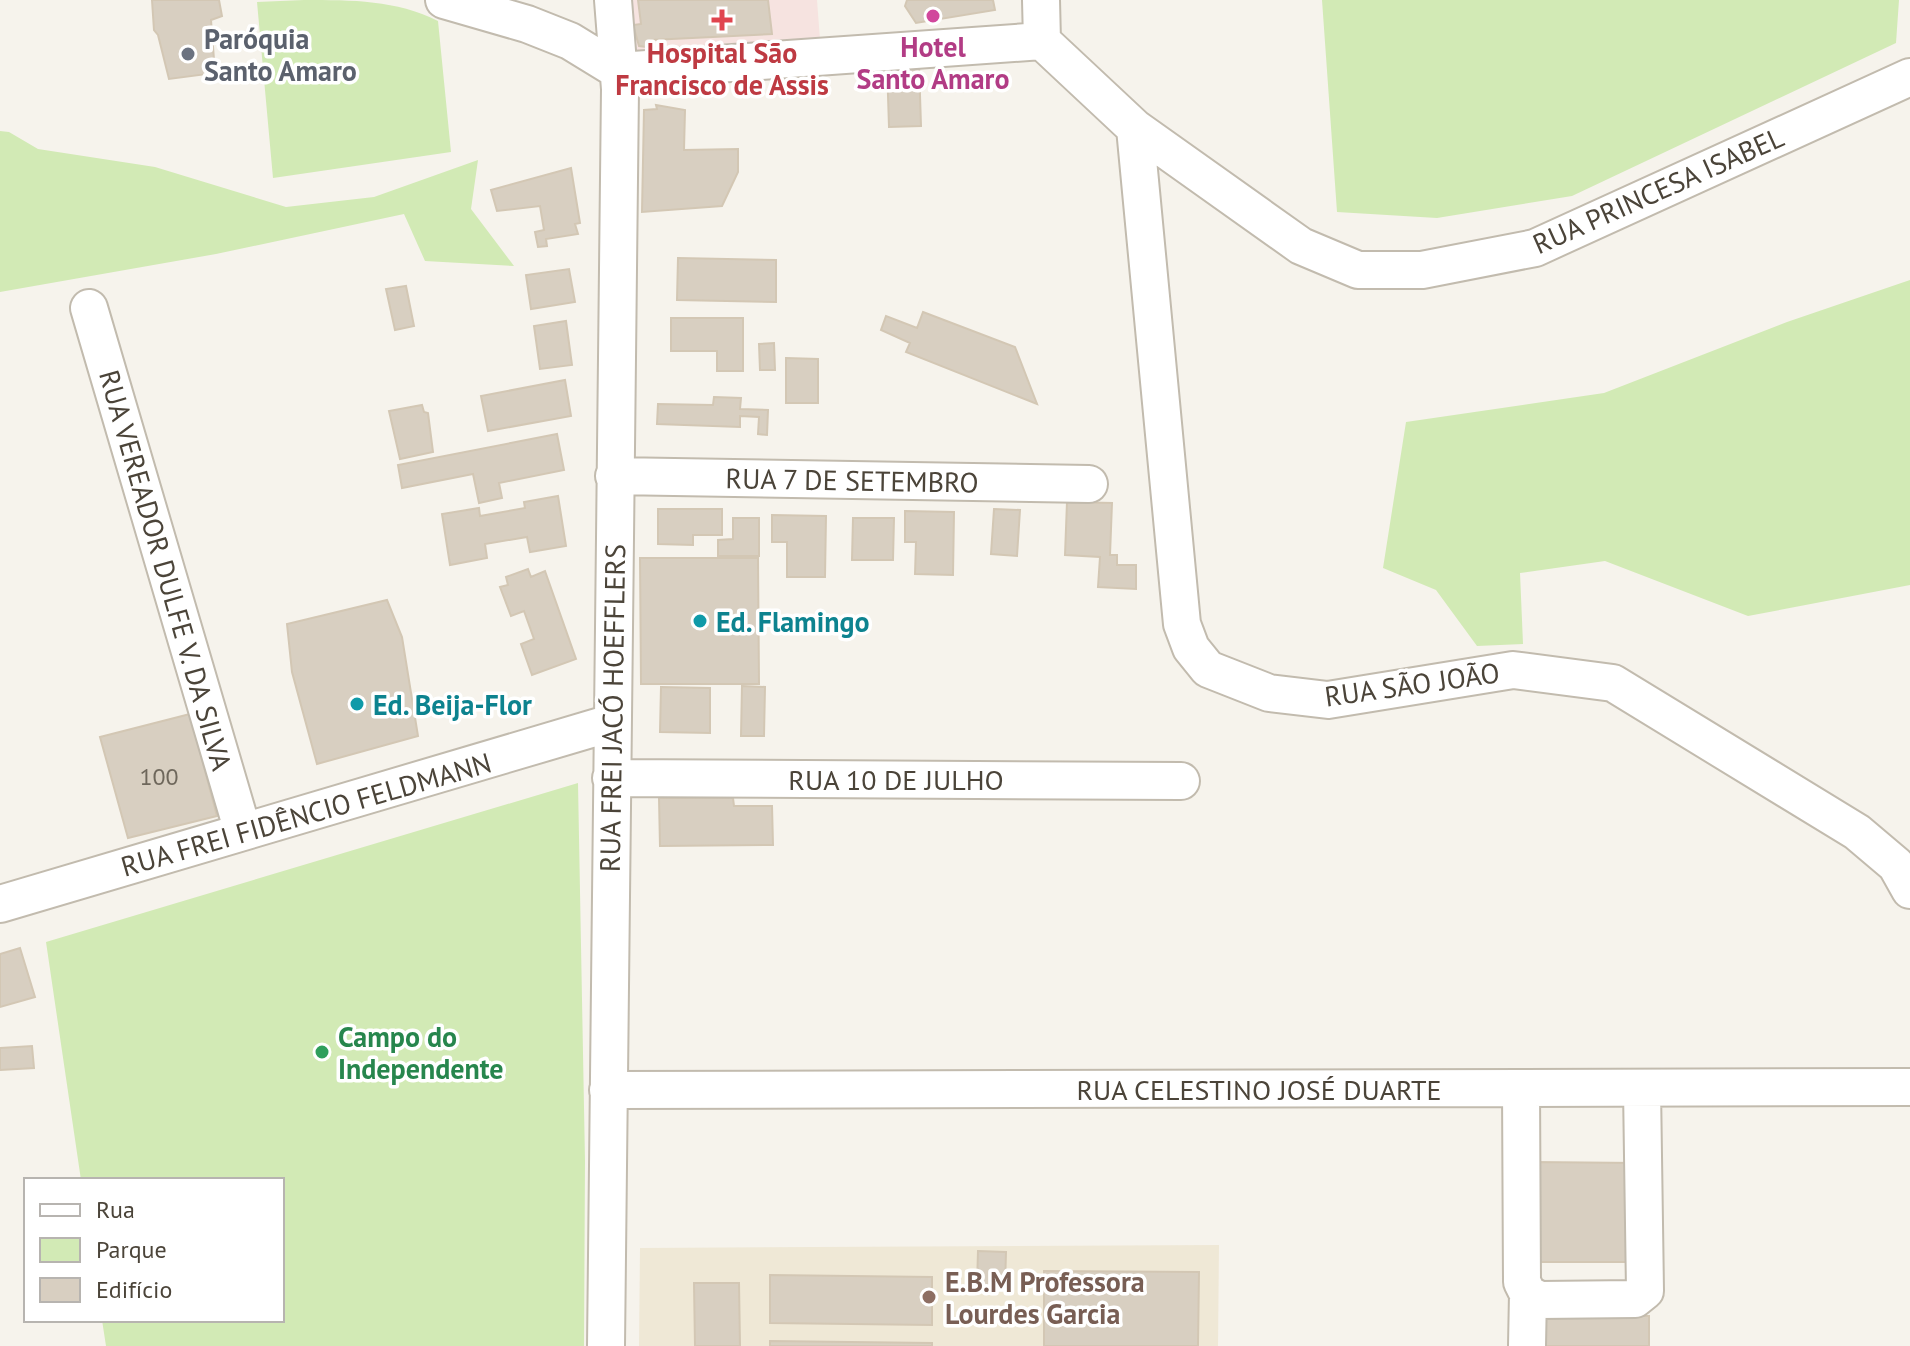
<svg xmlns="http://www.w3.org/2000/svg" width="1910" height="1346" viewBox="0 0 1910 1346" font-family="'PT Sans',sans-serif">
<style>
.education{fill:#efe8d6}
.medical{fill:#f6e3e0}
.green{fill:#d2eab5}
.building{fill:#d8cfc1;stroke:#d3c7b4;stroke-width:2}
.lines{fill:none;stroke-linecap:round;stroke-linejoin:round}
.minor-casing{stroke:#c2bbae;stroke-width:40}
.minor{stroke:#fff;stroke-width:36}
.hotel-dot{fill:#d1479c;stroke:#fff;stroke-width:3}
.health-dot{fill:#e0444e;stroke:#fff;stroke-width:3}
.worship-dot{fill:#6b7280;stroke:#fff;stroke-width:3}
.culture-dot{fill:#0f9aa8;stroke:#fff;stroke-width:3}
.leisure-dot{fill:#2e9e5b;stroke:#fff;stroke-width:3}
.education-dot{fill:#8d6e63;stroke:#fff;stroke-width:3}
.labels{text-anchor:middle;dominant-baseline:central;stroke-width:7;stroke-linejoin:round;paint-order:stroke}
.number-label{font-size:24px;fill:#6e675b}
.worship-label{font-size:28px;font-weight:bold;fill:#5b616d;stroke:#fff;text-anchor:start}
.hotel-label{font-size:28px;font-weight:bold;fill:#b23c85;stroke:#fff}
.health-label{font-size:28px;font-weight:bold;fill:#be3a42;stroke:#fff}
.street-label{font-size:28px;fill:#4b4439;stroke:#fff}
.culture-label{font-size:28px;font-weight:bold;fill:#0d838f;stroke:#fff;text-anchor:start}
.leisure-label{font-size:28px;font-weight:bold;fill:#27864d;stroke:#fff;text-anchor:start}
.education-label{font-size:28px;font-weight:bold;fill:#785e54;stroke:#fff;text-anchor:start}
</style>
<rect width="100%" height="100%" fill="#f6f3ec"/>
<path class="education" d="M1219 1245 1218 1346H639L640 1248Z"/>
<path class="medical" d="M623 0H817L820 40 640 58 627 40Z"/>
<path class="green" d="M304 0C353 0 396 0 438 21L451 152 273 178 257 2Z
M1322 0H1899L1896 43 1572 196 1437 218 1337 212Z
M0 131 9 132 38 149 155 167 286 207 374 197 478 160 471 209 514 266 425 261 404 214 216 254 0 292Z
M1910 280V585L1748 616 1605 561 1520 573 1523 644 1477 646 1436 590 1383 568 1406 422 1604 393 1787 322Z
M578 783 585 1161 584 1346H106L102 1320H282V1180H81L46 942Z"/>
<path class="building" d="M152 0H219L222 16 211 20 215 73 169 79 158 35 154 30Z
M638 0H768L772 34 651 40 646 47 639 46 633 25 641 24Z
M907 0H993L995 10 916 23 905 6Z
M887 64H919L921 126 889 127Z
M656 105 685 110 684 150 738 149V172L722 206 642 212 644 110 657 109Z
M571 168 580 223 575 224 578 234 546 239 547 246 538 247 535 232 544 230 540 206 497 211 491 190Z
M678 258 776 260V302L677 300Z
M569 269 575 302 531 309 526 275Z
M406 286 414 326 395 330 386 289Z
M923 312 1015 347 1037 404 906 352 910 343 881 330 886 316 917 328Z
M671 318H743V371H717V351H671Z
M566 321 572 365 540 369 534 326Z
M774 343 775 370H760L759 344Z
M786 358 818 359V403H786Z
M565 380 571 416 488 431 481 396Z
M714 397 741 398 740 409 768 410 767 435 758 434 759 417 740 416V427L657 424 658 404 713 405Z
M422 405 424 412 428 413 433 452 400 459 389 411Z
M557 434 564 470 499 483 502 498 479 503 473 474 402 488 398 465Z
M558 496 566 546 530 552 527 537 485 544 487 558 450 565 442 514 479 508 480 516 525 508 524 502Z
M1067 502 1112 503 1110 555H1117V565H1136V589L1098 587 1100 557 1065 555Z
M658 509H722V535H693V545L658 544Z
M994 509 1020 510 1017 556 991 554Z
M905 511 954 512 953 575 915 574 916 542H905Z
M772 515 826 516 825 577H787V542H772Z
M733 518H759V556H718V540L733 539Z
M853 518H894L893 560H852Z
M640 558H758L759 684H641Z
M528 569 531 577 545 571 576 659 532 675 521 644 534 639 524 611 511 616 500 587 508 585 506 577Z
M387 600 402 637 418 736 317 764 292 672 287 624Z
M742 686 765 687 764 736H741Z
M661 687 710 688V733L660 732Z
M190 714 217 816 128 838 100 737Z
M659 798H733L734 806H772L773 845 660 846Z
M20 948 35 997 0 1007V954Z
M32 1046 34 1068 0 1070V1048Z
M1533 1162 1636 1163 1635 1262H1533Z
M978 1251 1006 1252 1005 1286H977Z
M1044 1271 1199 1272 1198 1346H1044Z
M770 1275 932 1277V1325L770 1323Z
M694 1283H739L740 1346H695Z
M1539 1316H1649V1346H1539Z
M770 1341 932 1343V1346H770Z"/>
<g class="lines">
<g class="minor-casing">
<path id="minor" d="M444 0 527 24 570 41 619 71
M1041 0 1042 41
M1042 41 1135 128 1301 246 1358 270H1422L1535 248 1910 77
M619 71 1042 41
M1135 128 1182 624 1191 648 1208 669 1269 693 1328 700 1513 670 1613 683 1857 832 1896 865 1910 890
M89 308 243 832
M614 476 1089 484
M611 778 1181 781
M0 904 611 723
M1521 1088 1522 1282 1528 1294 1540 1300 1635 1299 1645 1291 1642 1088
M608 1090 1910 1087
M606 1346 620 89 613 0
M1527 1346 1528 1294"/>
</g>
<use href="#minor" class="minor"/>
</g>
<circle class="hotel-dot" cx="933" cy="16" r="8"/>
<path class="health-dot" d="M718 8h8v8h8v8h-8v8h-8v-8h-8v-8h8z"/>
<circle class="worship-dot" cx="188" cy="54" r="8"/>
<g class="culture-dot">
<circle cx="700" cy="621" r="8"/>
<circle cx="357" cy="704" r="8"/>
</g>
<circle class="leisure-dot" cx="322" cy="1052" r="8"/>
<circle class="education-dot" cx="929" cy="1297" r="8"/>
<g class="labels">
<g class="number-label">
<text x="159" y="776">100</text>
</g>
<g class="worship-label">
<text x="204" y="38">Paróquia<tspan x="204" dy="32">Santo Amaro</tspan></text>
</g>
<g class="hotel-label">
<text x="933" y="46">Hotel<tspan x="933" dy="32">Santo Amaro</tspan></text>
</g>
<g class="health-label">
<text x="722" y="52">Hospital São<tspan x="722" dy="32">Francisco de Assis</tspan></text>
</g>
<g class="street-label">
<text transform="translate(1658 190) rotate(-24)">RUA PRINCESA ISABEL</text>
<text transform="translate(852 480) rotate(1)">RUA 7 DE SETEMBRO</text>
<text transform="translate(166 570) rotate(74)">RUA VEREADOR DULFE V. DA SILVA</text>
<text transform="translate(1412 684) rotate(-8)">RUA SÃO JOÃO</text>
<text transform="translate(612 708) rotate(-89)">RUA FREI JACÓ HOEFFLERS</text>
<text x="896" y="779">RUA 10 DE JULHO</text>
<text transform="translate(306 814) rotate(-16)">RUA FREI FIDÊNCIO FELDMANN</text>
<text x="1259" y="1089">RUA CELESTINO JOSÉ DUARTE</text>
</g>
<g class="culture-label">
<text x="716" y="621">Ed. Flamingo</text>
<text x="373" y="704">Ed. Beija-Flor</text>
</g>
<g class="leisure-label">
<text x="338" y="1036">Campo do<tspan x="338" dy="32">Independente</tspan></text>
</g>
<g class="education-label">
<text x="945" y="1281">E.B.M Professora<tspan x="945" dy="32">Lourdes Garcia</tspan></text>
</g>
</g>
<rect x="24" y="1178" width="260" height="144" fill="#ffffff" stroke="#b7b4b0" stroke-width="2"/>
<rect x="40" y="1204" width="40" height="12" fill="#ffffff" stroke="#b7b4b0" stroke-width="2"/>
<text x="96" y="1218" font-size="24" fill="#4b4439">Rua</text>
<rect x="40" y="1238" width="40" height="24" fill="#d2eab5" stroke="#b7b4b0" stroke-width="2"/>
<text x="96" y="1258" font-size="24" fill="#4b4439">Parque</text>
<rect x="40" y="1278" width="40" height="24" fill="#d8cfc1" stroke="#b7b4b0" stroke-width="2"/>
<text x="96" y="1298" font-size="24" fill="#4b4439">Edifício</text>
</svg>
